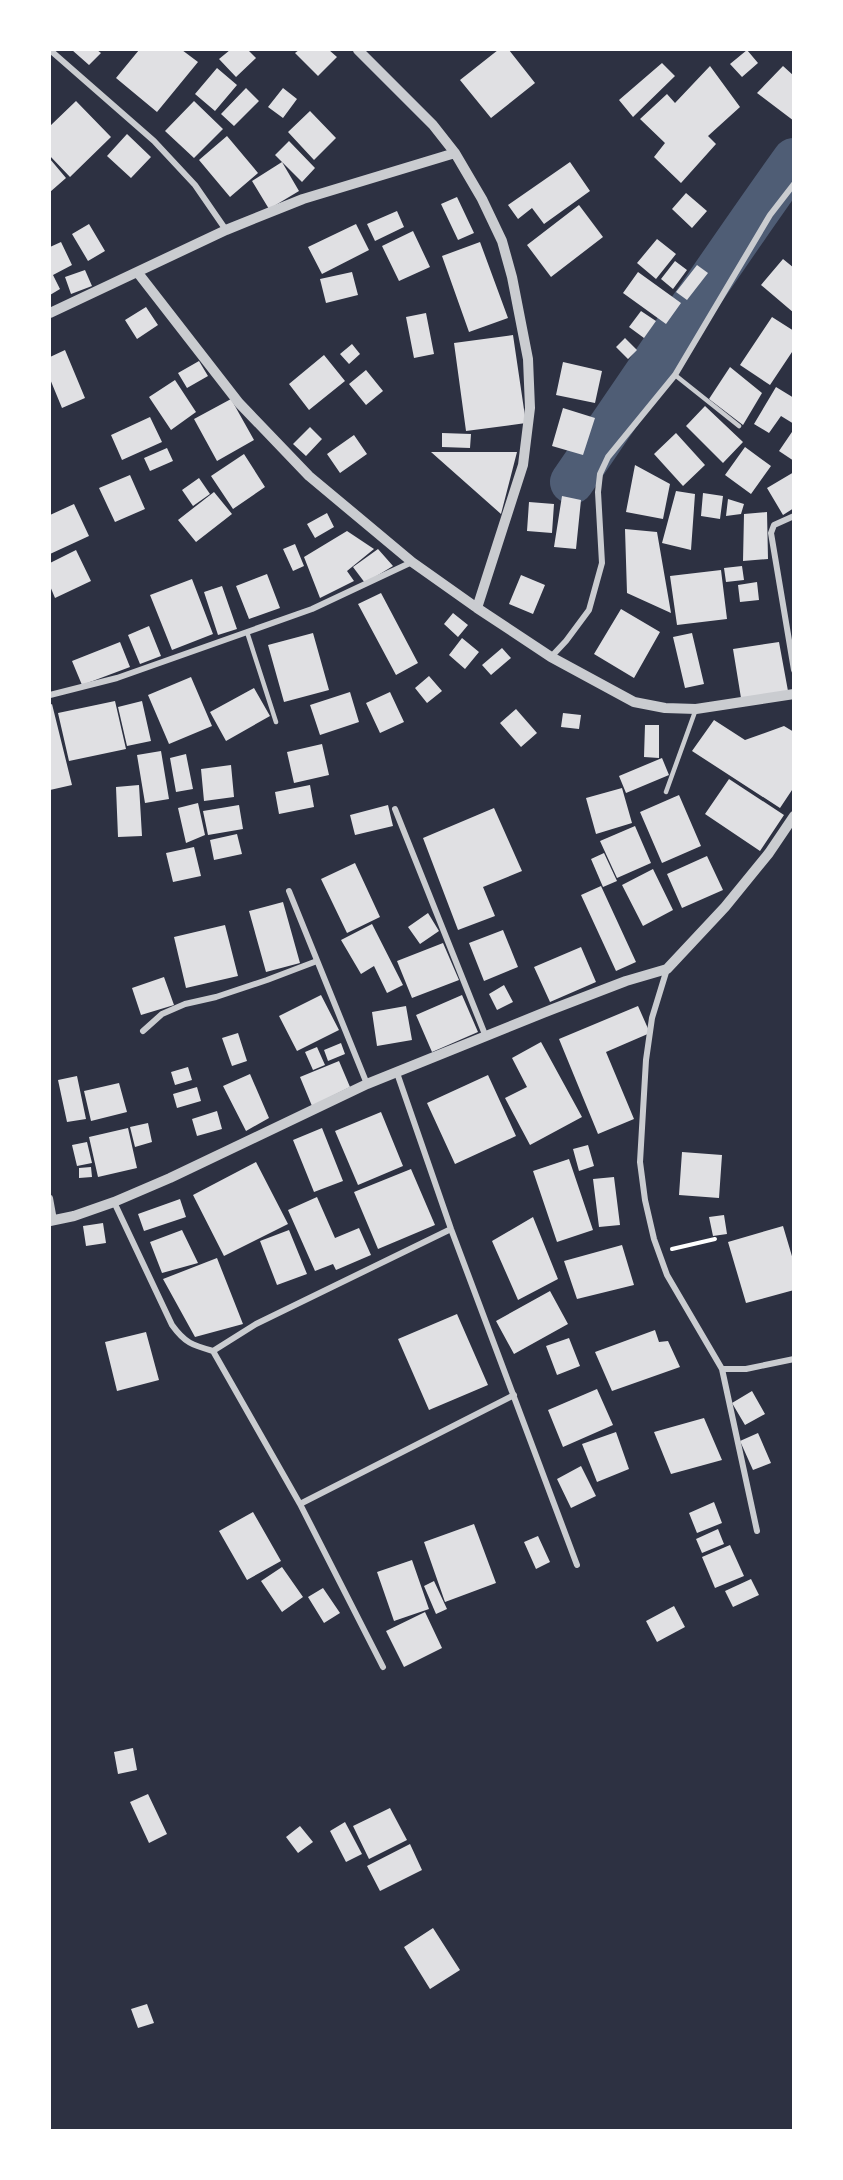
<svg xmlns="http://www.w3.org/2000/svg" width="843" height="2180" viewBox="0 0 843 2180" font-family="Karla,sans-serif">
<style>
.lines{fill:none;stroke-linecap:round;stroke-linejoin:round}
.river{stroke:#4f5d75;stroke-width:44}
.building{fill:#e0e0e3}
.path{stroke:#fff;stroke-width:4}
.service{stroke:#caccd0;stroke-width:4.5}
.minor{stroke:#caccd0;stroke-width:6}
.tertiary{stroke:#caccd0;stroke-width:10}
</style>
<rect width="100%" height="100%" fill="#2d3142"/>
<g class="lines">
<path class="river" d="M572 482C646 375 718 266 794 160"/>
</g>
<path class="building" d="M72 50H97L101 53 89 65Z
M139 50H182L198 62 157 112 116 78Z
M230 50H248L256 58 236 77 219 59Z
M299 50H329L337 57 318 76 295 53Z
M498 50H509L535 83 491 118 460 80Z
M747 50 758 63 742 77 730 64Z
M662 63 675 76 633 117 619 100Z
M710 66 740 107 708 136 716 144 681 183 654 157 665 143 640 119 667 94 675 103Z
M783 66 794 76V121L757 93Z
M217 68 237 85 215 111 195 94Z
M246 88 259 101 234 126 221 114Z
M283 88 297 99 283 118 268 107Z
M76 101 111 137 70 177 50 156V126Z
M194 101 223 129 194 158 165 131Z
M310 111 336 138 314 160 288 132Z
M127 134 151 157 131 178 107 156Z
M227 136 258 173 230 197 199 160Z
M289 141 315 168 302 182 275 155Z
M50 159 66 178 50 192Z
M282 162 299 191 269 209 252 181Z
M570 162 590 191 544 224 532 208 518 219 508 205Z
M686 193 707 211 692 228 672 209Z
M457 197 474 233 458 240 441 204Z
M579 205 603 237 551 277 527 245Z
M397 211 404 227 375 241 367 224Z
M89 224 105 251 88 261 72 234Z
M356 224 369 250 322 274 308 247Z
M413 231 430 267 399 281 382 246Z
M657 239 676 254 656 279 637 263Z
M61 242 72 265 53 275 60 289 50 295V247Z
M480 242 508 318 469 332 442 256Z
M783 259 794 268V313L761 285Z
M675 261 687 270 673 289 661 279Z
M697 265 708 273 687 300 676 292Z
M85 270 92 286 71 294 65 277Z
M352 272 358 295 326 303 320 279Z
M638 272 681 303 666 324 623 293Z
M146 307 158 325 137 339 125 320Z
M641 311 656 321 644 338 629 327Z
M426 313 434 354 414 358 406 317Z
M772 317 794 331V349L770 385 740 365Z
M513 335 526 423 466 431 454 343Z
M625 338 637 350 628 359 616 347Z
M352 344 360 354 349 364 340 354Z
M65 350 85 398 62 408 50 379V357Z
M324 355 345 381 309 410 289 384Z
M199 361 208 376 187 388 178 373Z
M563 362 602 371 595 403 556 395Z
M730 367 762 393 743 425 709 399Z
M366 370 383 391 366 405 349 384Z
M175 380 196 412 171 430 149 397Z
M776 387 794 398V424L781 416 769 433 754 424Z
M231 399 254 440 217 461 194 419Z
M705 406 743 442 723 463 686 426Z
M563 408 595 418 583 455 552 446Z
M150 417 162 442 122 460 111 435Z
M310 427 322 439 306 456 293 444Z
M794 429V461L779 451Z
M442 433 471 434 470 448 442 447Z
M676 433 705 465 683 486 654 454Z
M354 435 367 454 340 473 327 454Z
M745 447 771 466 751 494 725 475Z
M167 448 173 461 150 471 144 458Z
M431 452H517L501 514Z
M244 454 265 487 233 509 211 476Z
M635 465 670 484 663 519 626 512Z
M794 472V508L783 515 767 488Z
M130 475 145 509 115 522 99 488Z
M199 478 210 494 193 506 182 490Z
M676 491 695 494 691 550 662 543Z
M214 492 232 514 196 542 178 520Z
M703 493 723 496 720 519 701 516Z
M562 496 581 500 576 549 554 547Z
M728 499 744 504 741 514 726 516Z
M529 502 554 504 552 533 527 531Z
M74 504 89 536 50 554V515Z
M767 512 768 559 743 561 744 514Z
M327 513 334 527 315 538 307 524Z
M625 529 657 532 671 613 627 593Z
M347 531 374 549 347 571 354 581 320 598 304 557Z
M295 544 304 566 293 571 283 549Z
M378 549 393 566 365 583 353 567Z
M76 550 91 581 55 598 50 586V563Z
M742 566 744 580 726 582 724 568Z
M721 570 727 619 677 625 670 576Z
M267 574 280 608 249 619 236 586Z
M521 575 545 585 533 614 509 604Z
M192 579 213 634 172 650 150 595Z
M757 582 759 600 740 602 738 585Z
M222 586 237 629 218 635 204 592Z
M381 593 418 663 396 675 358 604Z
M621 609 660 632 634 678 594 654Z
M453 613 468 625 458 637 444 624Z
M149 626 161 656 140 664 128 635Z
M313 633 329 690 284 702 268 645Z
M692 633 704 684 685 688 673 637Z
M462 638 479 652 465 669 449 655Z
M120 642 130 667 82 685 72 661Z
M779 642 788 691 741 698 733 649Z
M502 648 511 658 491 675 482 665Z
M429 676 442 691 427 703 415 688Z
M191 677 212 726 169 744 148 695Z
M254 688 270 716 226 741 210 712Z
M350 692 359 722 320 735 310 705Z
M390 692 404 722 380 733 366 703Z
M115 701 126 749 69 761 58 713Z
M142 701 151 741 127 746 118 707Z
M52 704 72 785 50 790V705Z
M516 709 537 733 521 747 500 723Z
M563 713 581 715 579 729 561 727Z
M714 720 745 740 784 726 794 732V787L780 808 692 751Z
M645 725H659V758L644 757Z
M322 744 329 775 294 783 287 752Z
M161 751 169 799 145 803 137 755Z
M186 754 193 789 176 792 170 758Z
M662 758 669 775 626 793 619 776Z
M231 765 234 797 204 801 201 769Z
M729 779 784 815 760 851 705 814Z
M139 785 142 836 118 837 116 787Z
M310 785 314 807 279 814 275 792Z
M622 788 632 823 596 834 586 798Z
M679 795 701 846 662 863 640 812Z
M198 803 205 835 186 843 178 808Z
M239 805 243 829 208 835 203 811Z
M388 805 393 826 355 835 350 815Z
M494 808 522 871 483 887 495 916 458 930 423 838Z
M635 826 651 863 617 878 600 841Z
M237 834 242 854 214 860 210 840Z
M194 847 201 876 173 882 166 853Z
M604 853 617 881 603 887 591 859Z
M707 856 723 890 682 908 667 874Z
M355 863 380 917 347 933 321 879Z
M653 869 673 910 643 926 622 885Z
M601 886 636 962 616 971 581 895Z
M283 902 300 963 266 972 249 911Z
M428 913 439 931 420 944 408 927Z
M372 924 403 985 387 993 374 966 361 974 341 940Z
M225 925 238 976 186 988 174 937Z
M503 930 518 967 484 981 469 943Z
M443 943 459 980 412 998 397 961Z
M581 947 596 982 550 1002 534 967Z
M164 977 174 1005 141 1015 132 988Z
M504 985 513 1002 497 1010 489 994Z
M321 995 339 1030 297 1051 279 1016Z
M462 995 478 1032 432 1052 416 1015Z
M406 1006 412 1040 377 1046 372 1012Z
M638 1006 650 1033 606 1052 634 1119 598 1134 559 1039Z
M238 1033 247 1061 232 1066 222 1038Z
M541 1042 582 1117 530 1145 505 1098 527 1087 512 1058Z
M341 1043 345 1054 328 1061 324 1050Z
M317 1047 325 1065 313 1070 305 1052Z
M339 1061 350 1087 312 1106 300 1077Z
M188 1067 192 1080 175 1085 171 1072Z
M250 1074 269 1118 246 1131 223 1086Z
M488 1075 516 1136 455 1164 427 1103Z
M77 1076 86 1119 67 1122 58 1080Z
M119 1083 127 1112 91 1121 84 1091Z
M197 1087 201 1101 177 1108 173 1094Z
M217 1111 222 1129 197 1136 192 1119Z
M381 1112 403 1166 358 1185 335 1131Z
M148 1123 152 1142 135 1147 130 1127Z
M128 1128 137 1168 98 1177 89 1137Z
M322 1128 343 1181 314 1192 293 1140Z
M87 1142 92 1163 77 1166 72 1145Z
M588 1145 594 1166 579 1171 573 1149Z
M682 1152 722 1155 719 1198 679 1195Z
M569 1159 593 1230 557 1242 533 1171Z
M256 1162 288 1224 224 1256 193 1195Z
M91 1167 92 1177 79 1178V1168Z
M411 1169 435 1225 378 1249 354 1192Z
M614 1177 620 1225 599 1227 593 1179Z
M317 1197 335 1238 359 1228 371 1255 336 1270 333 1264 315 1271 288 1210Z
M180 1199 186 1217 144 1231 138 1214Z
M724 1215 727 1234 713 1236 709 1217Z
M533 1217 558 1279 518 1300 492 1241Z
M103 1223 106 1243 86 1246 83 1226Z
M783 1226 794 1263V1290L746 1303 728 1242Z
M182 1230 198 1263 162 1273 150 1242Z
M289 1230 307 1274 277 1285 260 1241Z
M622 1245 634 1285 577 1299 564 1261Z
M217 1258 243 1324 195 1337 163 1279Z
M550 1291 568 1324 514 1354 496 1321Z
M457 1314 488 1385 429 1410 398 1339Z
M655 1330 659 1342 668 1341 680 1367 612 1391 595 1352Z
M146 1332 159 1380 117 1391 105 1342Z
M569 1338 580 1366 557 1375 546 1346Z
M597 1389 613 1425 563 1447 548 1410Z
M752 1391 765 1414 745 1425 732 1403Z
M704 1418 722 1460 671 1474 654 1432Z
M616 1432 629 1469 597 1482 582 1444Z
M758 1433 771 1463 753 1470 740 1441Z
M581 1466 596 1496 571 1508 557 1479Z
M714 1502 722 1523 697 1533 689 1513Z
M253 1512 281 1561 247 1580 219 1531Z
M474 1524 496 1583 445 1602 424 1542Z
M718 1529 724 1544 702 1553 696 1539Z
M538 1536 550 1562 536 1569 524 1542Z
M730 1545 744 1576 715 1588 702 1557Z
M412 1560 429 1609 394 1621 377 1572Z
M282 1567 303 1597 282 1612 261 1581Z
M751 1579 759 1595 733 1607 725 1591Z
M434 1581 447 1609 436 1614 424 1586Z
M323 1588 340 1613 324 1623 308 1597Z
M674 1606 685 1627 657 1642 646 1621Z
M425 1612 442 1648 404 1667 386 1631Z
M133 1748 137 1770 118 1774 114 1752Z
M148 1794 167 1834 149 1843 130 1802Z
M390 1808 407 1840 369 1859 353 1826Z
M345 1822 362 1854 346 1862 330 1831Z
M300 1826 313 1842 298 1853 286 1837Z
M410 1844 422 1870 380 1891 367 1866Z
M433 1928 460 1970 430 1989 404 1947Z
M147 2004 154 2023 138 2028 131 2009Z"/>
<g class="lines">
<path class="path" d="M672 1249 715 1239"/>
<path class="service" d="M675 375 739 426
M247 632 276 722
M666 792 696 709"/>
<path class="minor" d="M50 50 154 141 195 185 226 230
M794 516 774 525 771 533 794 670
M551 657 566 641 589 610 602 563 598 492 600 474 608 457 675 375 770 215 794 184
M50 695 117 678 312 609 412 562
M395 809 486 1037
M289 891 367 1084
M667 969 652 1018 646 1060 640 1162 645 1200 654 1239 667 1275 722 1369H746L794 1359
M143 1031 162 1014 185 1004 216 997 267 980 317 961
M397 1073 451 1229 577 1565
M50 1198 54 1220
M114 1202 172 1325C185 1343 192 1345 213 1351L300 1504 383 1667
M213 1351 256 1324 451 1229
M722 1369 757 1531
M300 1504 514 1395"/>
<path class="tertiary" d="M358 50 433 125 455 153 482 199 502 241 512 277 528 359 530 408 523 465 477 608
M138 273 239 403 309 476 412 562 477 608 551 657 634 702 665 708 696 709 794 694
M50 313 226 230 303 199 455 153
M50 1221 74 1216 114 1202 170 1178 367 1084 553 1009 626 981 667 969 725 907 769 853 794 816"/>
</g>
<rect width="843" height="2180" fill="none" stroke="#ffffff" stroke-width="102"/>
</svg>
